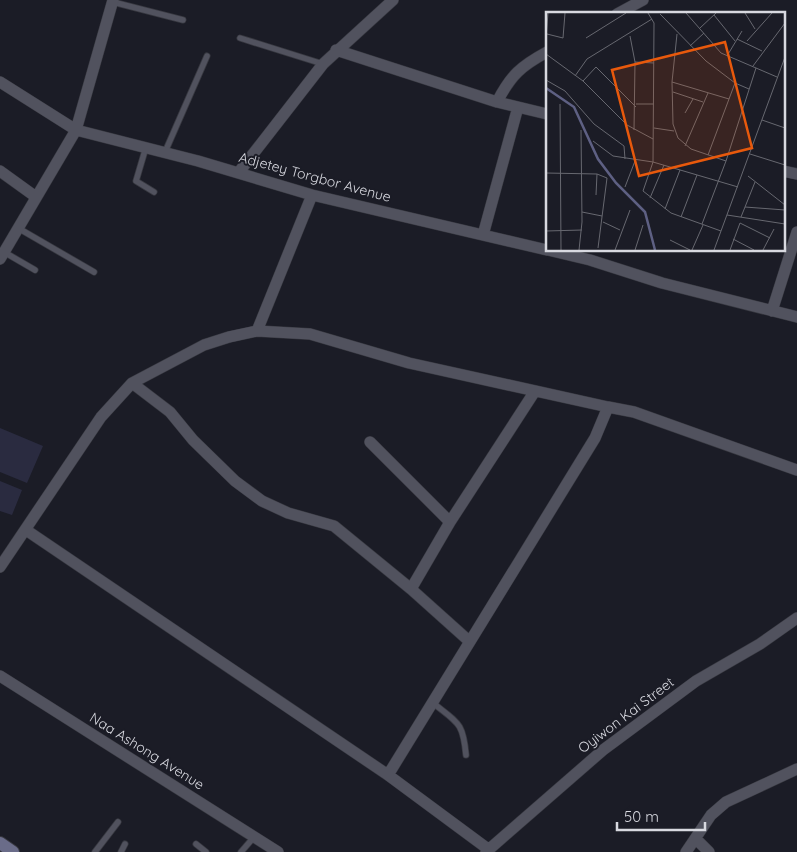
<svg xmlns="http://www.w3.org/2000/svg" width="797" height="852" viewBox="0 0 797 852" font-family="Quicksand,sans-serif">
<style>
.green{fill:#2a2b40}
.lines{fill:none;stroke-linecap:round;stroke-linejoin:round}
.lane-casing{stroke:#383941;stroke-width:7}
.street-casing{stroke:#383941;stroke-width:12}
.secondary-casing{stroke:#383941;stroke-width:14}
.lane{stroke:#51525e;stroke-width:5.5}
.street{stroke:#51525e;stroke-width:11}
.secondary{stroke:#6a6c89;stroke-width:12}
.labels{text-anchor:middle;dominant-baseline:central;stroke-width:4;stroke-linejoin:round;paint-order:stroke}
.street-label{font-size:14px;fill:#d8d9e0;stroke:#1b1c26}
.inset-river{fill:none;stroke:#5e6083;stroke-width:2.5}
.inset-road{fill:none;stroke:#676870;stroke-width:1}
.view{fill:#e8590c;fill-opacity:0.15;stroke:#e8590c;stroke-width:2.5}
.inset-edge{fill:none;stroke:#d8d9e0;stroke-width:2.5}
</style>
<rect width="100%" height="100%" fill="#1b1c26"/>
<path class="green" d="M0 428 43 446 27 483 0 472Z
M0 481 22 490 12 515 0 511Z"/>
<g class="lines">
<g class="lane-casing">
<path id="lane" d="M113 2 183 20
M240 38 323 64
M146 147 136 181 154 192
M165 152 207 56
M18 228 94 272
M4 252 35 270
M433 703C458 723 463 722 466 755
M196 844 206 852
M95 852 118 822
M121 852 125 844
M241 852 254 837"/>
</g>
<g class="street-casing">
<path id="street" d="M617 14 643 0
M336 50 497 102 547 114
M0 82 76 130 198 161 312 195 547 250
M497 102C511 75 521 66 547 52
M0 171 36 197
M783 171 797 174
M239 172 323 64 393 0
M483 235 518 107
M548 250 590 260 662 283 797 317
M0 259 76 130 113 0
M772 311 797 232
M257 331 312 195
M132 383 170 412 193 440 235 481 262 501 288 513 334 526 411 589 469 641
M608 407 634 412 797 470
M370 442 450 522
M26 530 388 775 488 849
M0 567 101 417 132 383 204 345 229 337 257 331 310 334 409 363 608 407 595 438 388 775
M411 589 450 522 535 391
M0 676 278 852
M696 839 709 852
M486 852 603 750 696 681 760 644 797 618
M686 852 711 815 726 802 797 769"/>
</g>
<g class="secondary-casing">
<path id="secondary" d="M0 843 13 852"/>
</g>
<use href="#lane" class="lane"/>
<use href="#street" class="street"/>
<use href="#secondary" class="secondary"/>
</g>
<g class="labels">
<g class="street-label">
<text transform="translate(315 177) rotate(15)">Adjetey Torgbor Avenue</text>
<text transform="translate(626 715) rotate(-37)">Oyiwon Kai Street</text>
<text transform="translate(147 751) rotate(32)">Naa Ashong Avenue</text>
</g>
</g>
<g transform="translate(546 12)">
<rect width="239" height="239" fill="#1b1c26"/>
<path class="inset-river" d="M0 76 28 95 52 147 70 171 99 200 109 238"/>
<path class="inset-road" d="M102 1 108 11 107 150 97 179 125 201 175 219M140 1 175 41 231 65M199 1 209 17M114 2 160 49 189 71 203 77M168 3 189 29M154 16 170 1M1 22 17 26 19 1M84 24 89 50 88 118M0 26 2 1M40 26 80 1M191 27 216 39M201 29 226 1M144 34 158 21M0 42 37 69 81 113 107 127M181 44 196 19M89 50 108 51M207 54 239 11M29 64 41 47 106 7M0 68 19 79 48 112 78 134 79 147M37 69 50 55 90 95M126 70 131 22M127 80 157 90M14 92 15 238M90 92H108M139 101 147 87M216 108 239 116M108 116 128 119M47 129 67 144 107 150 192 175M139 134 162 81M204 142 239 153M162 143 189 71M180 149 145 137 132 126 127 112 126 70 183 87M0 161 51 162 61 166 52 236M202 164 239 193M79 175 89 149M50 183 51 162M104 186 118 153M199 195 239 198M119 197 134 158M36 200 56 204M181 203 239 212M135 205 151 163M195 205 209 170M57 210 74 218M156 212 180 149 210 56M0 219 36 218M187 227 208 238M124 228 144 238M33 238 36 210 35 118M69 238 84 198M89 238 97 213M146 238 157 213M168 238 239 45M184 238 194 211 224 226M217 238 228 217"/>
<path class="view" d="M179 30 206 136 93 164 66 58Z"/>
<rect width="239" height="239" class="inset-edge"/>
</g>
<path d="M617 822v8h88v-8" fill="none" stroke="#d8d9e0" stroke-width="2.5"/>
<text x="624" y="822" font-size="15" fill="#d8d9e0" stroke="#1b1c26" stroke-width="4" paint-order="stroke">50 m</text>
</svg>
